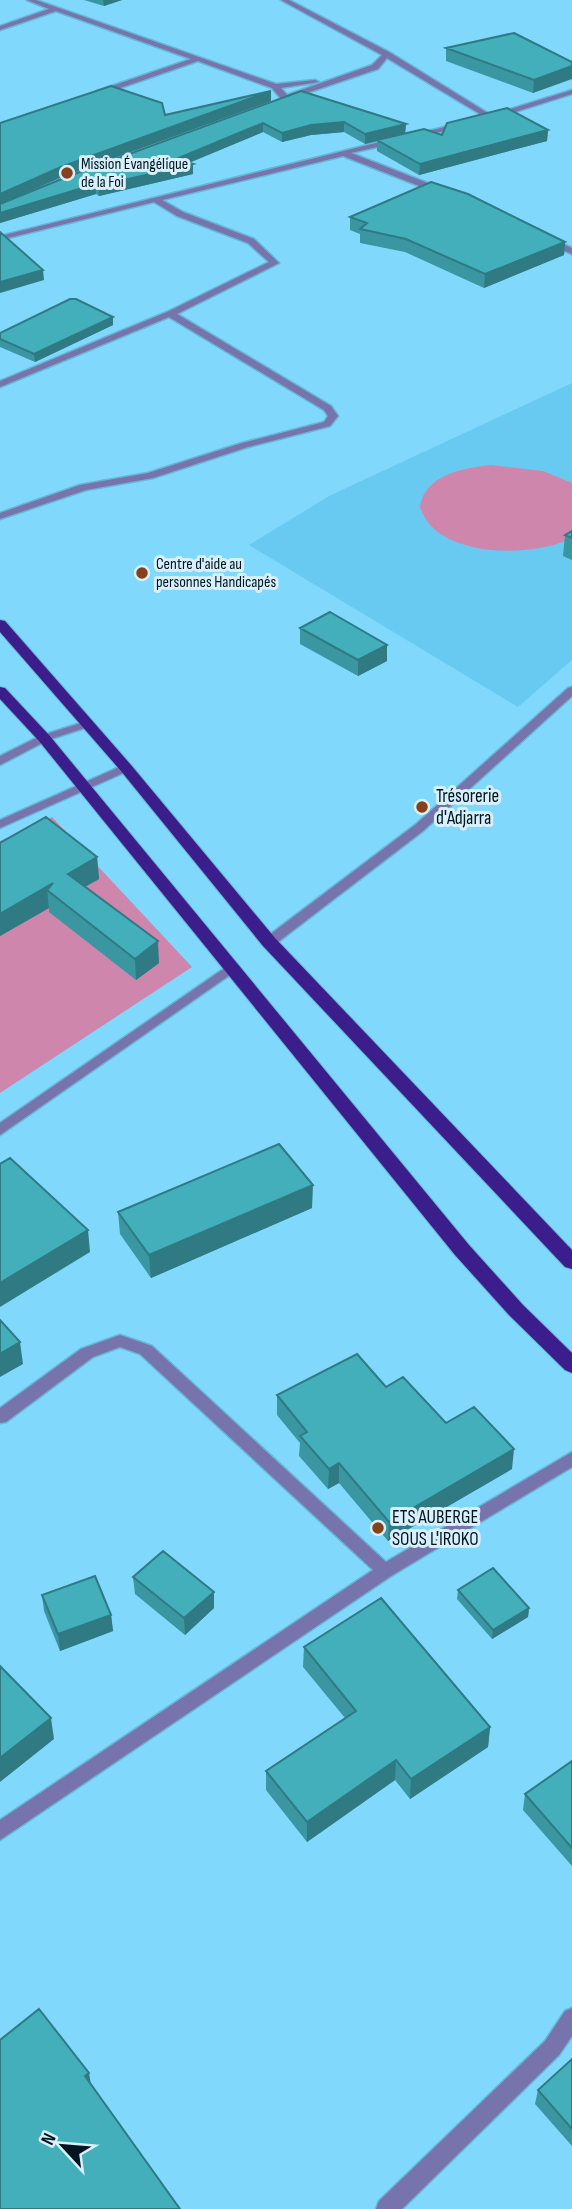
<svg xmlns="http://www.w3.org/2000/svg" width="572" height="2209" viewBox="0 0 572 2209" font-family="'Sofia Sans Condensed',sans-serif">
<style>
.built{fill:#68caf1}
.green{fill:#ce86ad}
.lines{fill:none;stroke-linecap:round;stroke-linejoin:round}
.street-casing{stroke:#69b5d4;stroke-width:3}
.primary-casing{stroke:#69b5d4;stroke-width:2}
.street{fill:#7773ad;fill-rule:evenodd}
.primary{fill:#3b1e8c;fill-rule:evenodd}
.wall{fill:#3a96a1}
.shaded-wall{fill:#2f7a83}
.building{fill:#43afbb;stroke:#2f7a83;stroke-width:2}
.poi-dot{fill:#86401b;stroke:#d8f0fb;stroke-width:2.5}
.labels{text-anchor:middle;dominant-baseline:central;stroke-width:6;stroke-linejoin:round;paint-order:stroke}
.far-poi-label{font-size:16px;fill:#00151f;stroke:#d8f0fb;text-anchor:start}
.poi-label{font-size:19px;fill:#00151f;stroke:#d8f0fb;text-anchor:start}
</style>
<rect width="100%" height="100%" fill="#80d8fc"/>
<path class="built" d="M572 383V660L518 707 249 545 329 496Z"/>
<path class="green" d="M491 465 543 471 572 483V538C533 558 436 559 420 507 425 474 464 468 491 465Z
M52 817 192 967 0 1093V841Z"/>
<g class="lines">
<g class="street-casing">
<path id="street" d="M27 0H36L276 84 315 80 319 82 281 88 287 95 372 65 382 55 281 0H289L389 52 491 115 572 90V94L490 120 387 58 378 69 286 100H282L272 88 198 61 100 95H97V91L191 59 56 11 0 30V26L49 9Z
M461 123 465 125 464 127 416 137 412 135Z
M396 138H399V142L351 153 443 189V193H437L343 156 162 200 183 212 254 239 279 263 177 314 331 406 338 416 330 426 248 447 153 478 86 490 0 519V513L80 485 148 473 242 443 324 422 328 416 324 410 169 317 0 387V381L167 312 269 262 248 243 177 216 154 202 0 240V236Z
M545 239H551L572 248V254L545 243Z
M572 687V696L423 831 274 945H264L263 942 264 939 415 825 568 688Z
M87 721 91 722V726L48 740 0 765V756L40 736Z
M126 764 130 766V770L0 828V820Z
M232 963 239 967 237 970 0 1135V1123Z
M120 1335 152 1346 386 1562 572 1452V1467L391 1576 0 1840V1820L373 1570 140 1354 120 1347 93 1357 6 1422 0 1423V1408L81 1349Z
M572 2008V2036L559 2055 402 2209H376L379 2201 545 2041 565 2011Z"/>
</g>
<g class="primary-casing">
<path id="primary" d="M0 620 5 621 131 765 275 938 572 1250V1269L565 1267 263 946 121 771 0 632Z
M0 687 5 688 49 735 469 1245 523 1305 572 1353V1373L565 1370 509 1315 455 1255 39 741 0 699Z"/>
</g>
<use href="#street" class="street"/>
<use href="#primary" class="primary"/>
</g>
<path class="wall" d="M84 0H122L104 6Z
M446 48 572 62 533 93 446 61Z
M271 91V101L62 177 3 203 301 91 406 124 405 133 442 135 548 130 547 141 419 175 377 151V141L365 144 344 132 311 135 282 142 263 132 189 163 193 164V174L99 196 96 194 0 223V123L165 115Z
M350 217 565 242 564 255 484 288 405 252 360 243V234L350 230Z
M113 317V325L35 362 0 347V333Z
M572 531V560L563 556 565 535Z
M300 628 387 661 358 676 300 644Z
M0 843 97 857 99 879 85 887 159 963 136 980 49 912V908L0 936Z
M312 1208 151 1278 120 1234 118 1212Z
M386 1387 446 1423 512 1469 388 1541 339 1483 328 1489 299 1456 300 1443 277 1415V1395Z
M133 1577 214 1592V1608L185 1635 135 1594Z
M458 1590 529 1608 528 1617 492 1639 457 1599Z
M42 1595 111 1615 113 1631 60 1651 44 1611Z
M304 1647 490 1727 488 1747 410 1799 395 1780 307 1842 266 1790V1771L345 1718 303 1667Z
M572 1761V1866L523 1810 525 1794Z
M572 2059V2146L535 2104 538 2090Z"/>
<path class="shaded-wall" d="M103 0H122L104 6Z
M572 66V79L533 93 534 80Z
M271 91V101L62 177 0 204V194L61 167Z
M344 122V132L311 135 282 142V133L311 125Z
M263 123V132L176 168 193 164V174L99 196 98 186 176 159Z
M406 124 405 134 365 144V134Z
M548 130 547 141 419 175 420 164Z
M95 184 96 194 0 223V213Z
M565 242 564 255 484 288 485 274Z
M43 270 44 280 0 293V282Z
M113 317V325L35 362 34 354Z
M387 645V661L358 676V660Z
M97 857 99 879 70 895 68 874Z
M53 883 47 890 49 908 0 936V914Z
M158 941 159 963 136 980 135 959Z
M313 1185 312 1208 151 1278 149 1255Z
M88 1230 90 1252 0 1307V1283Z
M20 1342 23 1364 0 1377V1354Z
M514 1449 512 1469 388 1541 389 1522Z
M339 1463V1483L328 1489 329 1469Z
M214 1592V1608L185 1635 184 1618Z
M529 1608 528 1617 492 1639 493 1630Z
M111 1615 113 1631 60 1651 58 1634Z
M51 1718 54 1739 0 1782V1758Z
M490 1727 488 1747 410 1799 411 1779Z
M396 1760 395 1780 307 1842V1822Z
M89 2073 92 2091 85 2076Z"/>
<path class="building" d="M514 33 572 62V66L534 80 446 48Z
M111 86 162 103 165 115 271 91 61 167 0 194V123Z
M301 91 406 124 365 134 344 122 311 125 282 133 263 123 176 159 193 164 98 186 95 184 0 213V204L69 176Z
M507 108 548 130 420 164 377 140 424 129 442 135 447 123Z
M431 182 468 194 565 242 485 274 406 239 360 229 367 223 350 217Z
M0 232 43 270 0 282Z
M70 299H76L113 317 34 354 0 339V333Z
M572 531V538L565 535Z
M330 612 387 645 358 660 300 628Z
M46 817 97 857 68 874 158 941 135 959 47 890 53 883 0 914V843Z
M279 1144 313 1185 149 1255 118 1212Z
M10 1158 88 1230 0 1283V1164Z
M0 1320 20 1342 0 1354Z
M357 1354 386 1387 403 1377 446 1423 474 1407 514 1449 389 1522 339 1463 329 1469 300 1436 307 1432 277 1395Z
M163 1551 214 1592 184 1618 133 1577Z
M493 1568 529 1608 493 1630 458 1590Z
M95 1576 111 1615 58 1634 42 1595Z
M381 1598 490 1727 411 1779 396 1760 307 1822 266 1771 356 1711 304 1647Z
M0 1666 51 1718 0 1758Z
M572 1761V1848L525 1794Z
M39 2009 89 2073 85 2076 180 2209H0V2040Z
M572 2059V2129L538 2090Z"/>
<g class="poi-dot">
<circle cx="67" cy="173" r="7"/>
<circle cx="142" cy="573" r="7"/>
<circle cx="422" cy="807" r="7"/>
<circle cx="378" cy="1528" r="7"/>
</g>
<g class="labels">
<g class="far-poi-label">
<text x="81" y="164">Mission Évangélique<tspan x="81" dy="18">de la Foi</tspan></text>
<text x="156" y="564">Centre d'aide au<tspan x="156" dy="18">personnes Handicapés</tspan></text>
</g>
<g class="poi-label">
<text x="436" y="796">Trésorerie<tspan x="436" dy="22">d'Adjarra</tspan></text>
<text x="392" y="1517">ETS AUBERGE<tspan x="392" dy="22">SOUS L'IROKO</tspan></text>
</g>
</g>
<g transform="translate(63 2146) rotate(296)" stroke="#d8f0fb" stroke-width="5" paint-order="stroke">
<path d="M0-5L12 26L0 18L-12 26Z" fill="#00151f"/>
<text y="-10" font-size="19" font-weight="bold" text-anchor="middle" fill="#00151f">N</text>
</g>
</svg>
